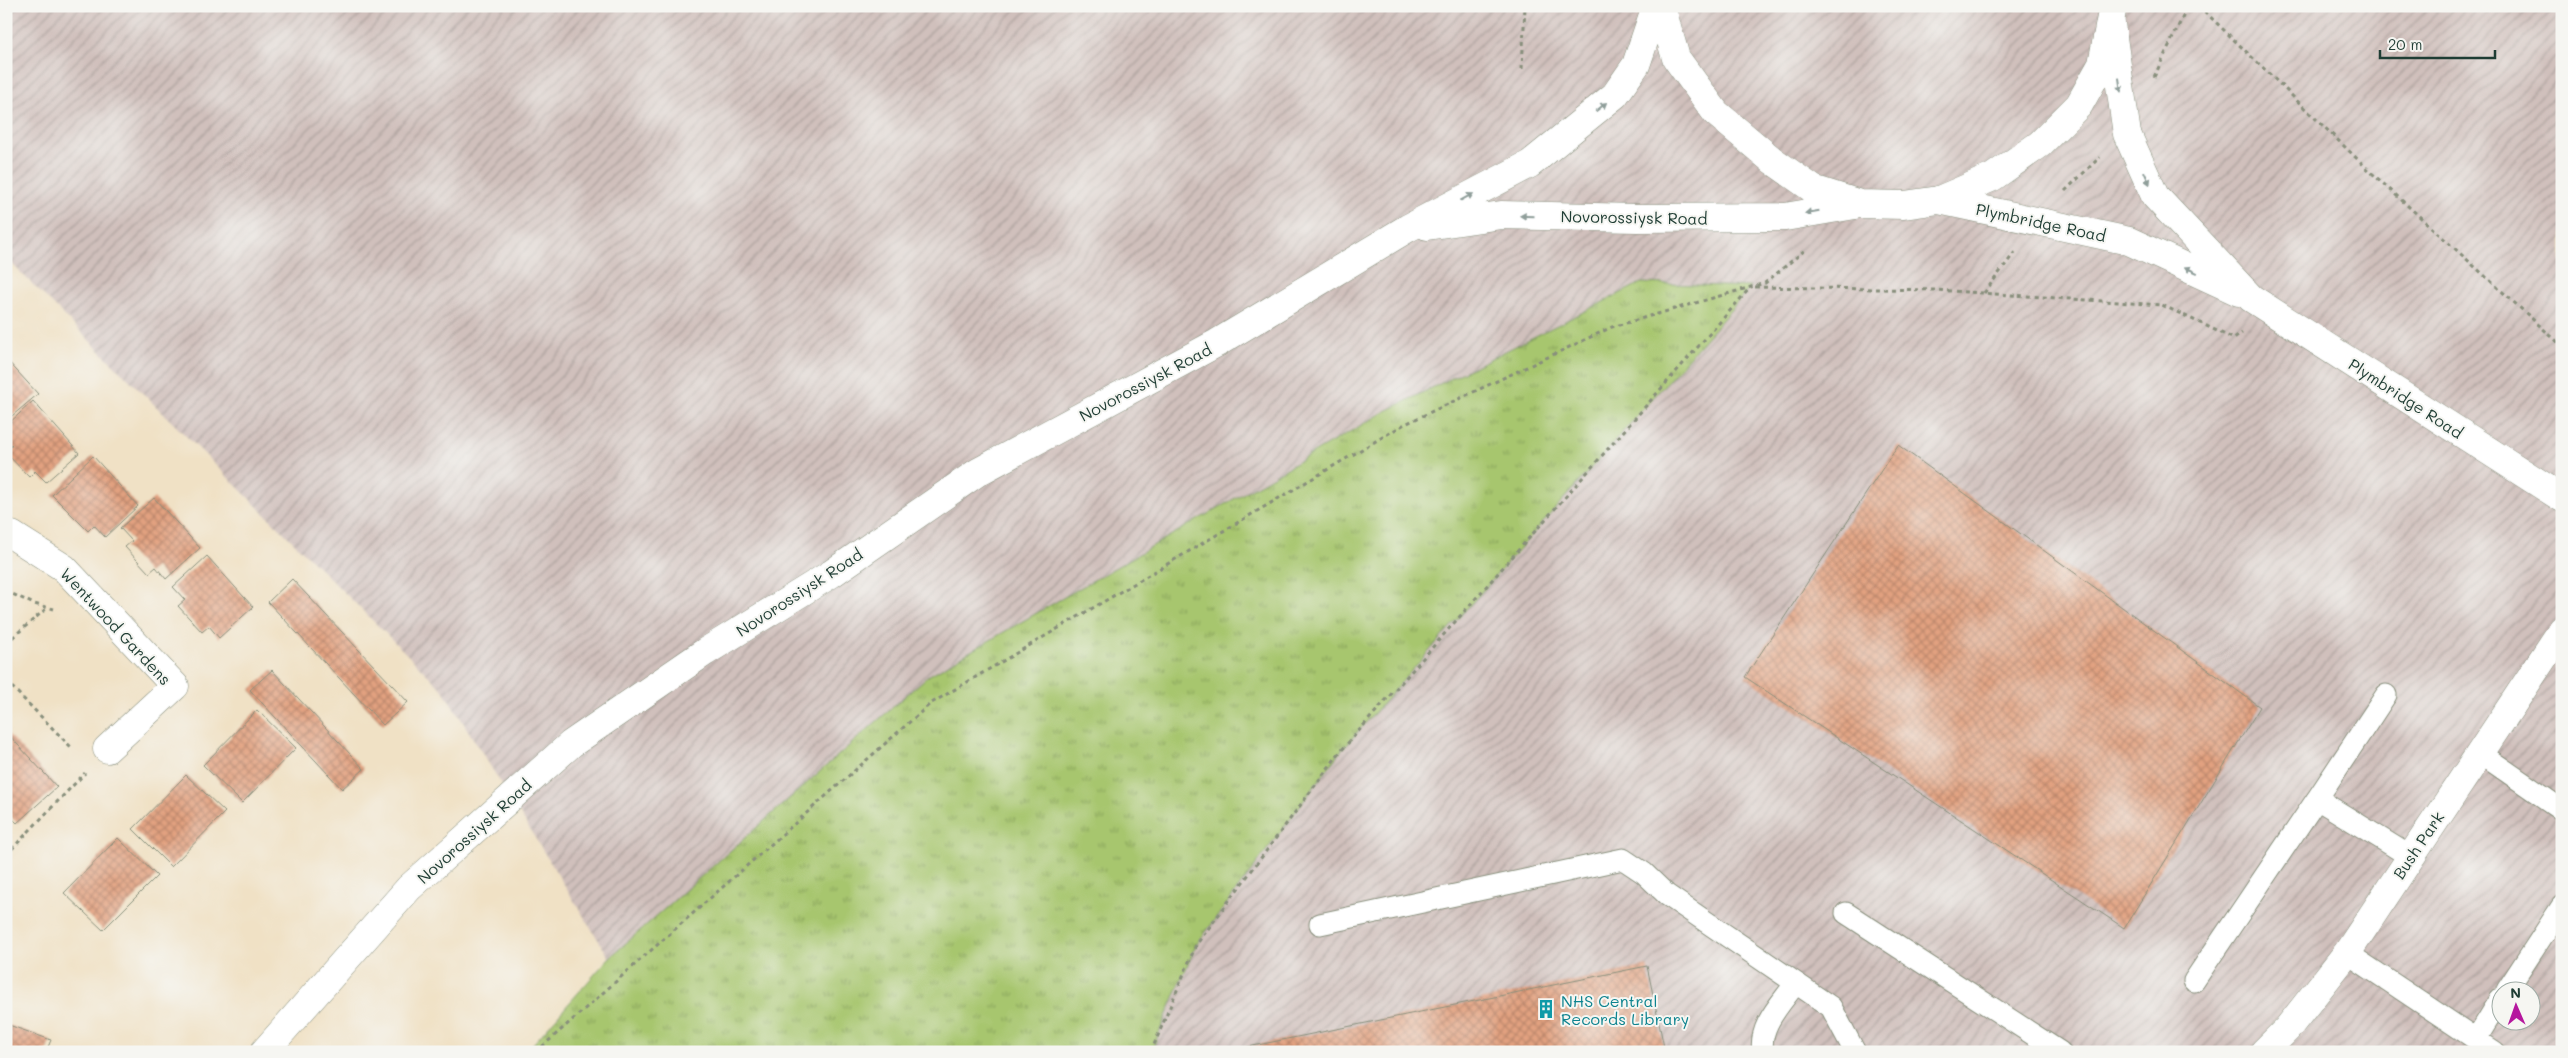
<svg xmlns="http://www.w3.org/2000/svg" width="2568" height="1058" viewBox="0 0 2568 1058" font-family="Mali,sans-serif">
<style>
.industrial{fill:url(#industrial-furrows);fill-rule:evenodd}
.park{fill:url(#park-tufts);stroke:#638251}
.building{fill:url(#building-cross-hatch)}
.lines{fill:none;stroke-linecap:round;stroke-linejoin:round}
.service-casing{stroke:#888f7c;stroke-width:23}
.minor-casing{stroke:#888f7c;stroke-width:29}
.secondary-casing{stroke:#888f7c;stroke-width:29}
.path{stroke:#888f7c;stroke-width:3;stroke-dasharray:4 4;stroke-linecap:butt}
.service{stroke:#fff;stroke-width:21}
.minor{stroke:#fff;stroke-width:28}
.secondary{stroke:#fff;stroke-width:28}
.oneway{fill:#8f9e9a}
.labels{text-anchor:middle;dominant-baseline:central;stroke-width:4;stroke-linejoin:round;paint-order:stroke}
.street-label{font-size:16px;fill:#1f3d34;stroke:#f6f6f2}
.culture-label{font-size:16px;fill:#0d838f;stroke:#f6f6f2;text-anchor:start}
</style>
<defs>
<pattern id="industrial-furrows" width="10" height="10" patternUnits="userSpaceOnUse" patternTransform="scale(1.25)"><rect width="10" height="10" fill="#d0c0bc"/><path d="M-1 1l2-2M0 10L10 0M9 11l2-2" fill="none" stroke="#a89d9a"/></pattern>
<pattern id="park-tufts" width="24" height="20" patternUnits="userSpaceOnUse" patternTransform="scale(1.25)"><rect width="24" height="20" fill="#a7c66e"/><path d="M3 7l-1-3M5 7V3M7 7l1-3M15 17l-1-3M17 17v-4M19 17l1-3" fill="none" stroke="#87a25b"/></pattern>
<pattern id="building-cross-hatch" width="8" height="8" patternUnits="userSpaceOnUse" patternTransform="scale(1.25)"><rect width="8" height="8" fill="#e2a180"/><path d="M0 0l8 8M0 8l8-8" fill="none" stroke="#b7846a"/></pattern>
</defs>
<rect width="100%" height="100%" fill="#f6f6f2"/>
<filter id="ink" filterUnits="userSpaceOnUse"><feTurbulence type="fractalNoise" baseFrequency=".02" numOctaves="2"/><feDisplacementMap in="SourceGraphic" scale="10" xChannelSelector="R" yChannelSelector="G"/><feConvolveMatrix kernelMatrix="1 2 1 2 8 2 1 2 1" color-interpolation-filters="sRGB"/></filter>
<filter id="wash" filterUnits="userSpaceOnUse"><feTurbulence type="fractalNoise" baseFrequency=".0096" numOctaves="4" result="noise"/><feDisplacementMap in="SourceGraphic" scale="20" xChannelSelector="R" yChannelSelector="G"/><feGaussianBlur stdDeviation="1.12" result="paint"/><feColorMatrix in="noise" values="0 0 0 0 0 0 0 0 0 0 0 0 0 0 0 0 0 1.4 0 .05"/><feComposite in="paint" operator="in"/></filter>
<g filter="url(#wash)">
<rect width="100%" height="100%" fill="#f0e1c5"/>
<path class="industrial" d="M6 6H2562V1052H668L443 690 6 258ZM2500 990H2530V1020H2500Z"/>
<path class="park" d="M1641 283 1751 287 1340 752 1196 945 1151 1052H526L609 958 928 676 1384 412Z"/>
<g id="blocks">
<path class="building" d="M6 359 38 394 6 421Z
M33 401 79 453 46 482 35 471 29 477 6 453 12 445 6 439V426Z
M1898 445 2260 707 2124 928 1745 677Z
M93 456 138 506 105 537 94 525 88 531 52 495Z
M154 498 200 548 166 579 156 567 149 573 125 547 132 541 120 528Z
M207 556 253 607 219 638 209 626 202 632 178 606 185 600 173 587Z
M292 579 408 702 383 725 268 602Z
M272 670 364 769 342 789 250 690Z
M257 710 296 748 242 803 203 765Z
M6 732 57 787 17 823 6 812Z
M186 775 225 812 171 867 133 829Z
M118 838 157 876 103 930 64 893Z
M1647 966 1665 1052H1228V1051Z
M6 1024 51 1040 46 1052H6Z"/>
</g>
</g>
<g filter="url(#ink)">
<use href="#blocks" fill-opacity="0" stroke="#888f7c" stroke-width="1"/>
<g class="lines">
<g class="service-casing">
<path id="service" d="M2386 695 2317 799 2411 857
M2480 753 2562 810
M1846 913 2060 1052
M1320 924 1623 859 1644 873 1667 895 1831 1007 1855 1052
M2347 953 2495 1052
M2194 981 2317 799
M2507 990 2562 906
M2476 1039 2500 1000
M1763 1052C1758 1026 1781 1004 1795 984"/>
</g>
<g class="minor-casing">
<path id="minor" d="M2111 24 2127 134 2155 196 2251 298 2562 498
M1939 200 2129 241 2239 292
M6 534 12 535 64 568 175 686 107 749
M2264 1052 2287 1029 2347 953 2562 630"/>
</g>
<g class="secondary-casing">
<path id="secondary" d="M1661 6 1676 58 1716 113 1772 160 1813 189 1860 204 1904 205 1939 200 1993 177 2040 144 2079 105 2102 64 2113 6
M1427 226 1501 215 1637 218 1785 217 1855 205
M264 1052 409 888 571 744 705 652 831 574 978 472 1217 343 1408 228 1530 164 1615 95 1636 65 1656 6"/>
</g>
<path class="path" d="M2199 6 2375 176 2562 346
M1522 69 1525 6
M2154 77 2188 6
M2065 191 2100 157
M1755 287 1936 290 2162 305 2234 339 2242 333
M1984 293 2015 252
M6 591 34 604 54 609
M6 643 47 608
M6 681 72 748
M6 855 85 773
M536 1052 930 704 1403 425 1612 327 1765 283 1805 250
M1151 1052 1196 945 1340 752 1750 288"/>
<use href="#service" class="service"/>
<use href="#minor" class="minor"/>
<use href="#secondary" class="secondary"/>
</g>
<defs><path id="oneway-solid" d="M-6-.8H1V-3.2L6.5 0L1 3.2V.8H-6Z" transform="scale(1.25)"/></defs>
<g class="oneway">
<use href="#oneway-solid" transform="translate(2120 85) rotate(82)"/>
<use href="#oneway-solid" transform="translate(1601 107) rotate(-39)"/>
<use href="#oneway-solid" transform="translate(2147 178) rotate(66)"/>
<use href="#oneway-solid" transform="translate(1467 197) rotate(-28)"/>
<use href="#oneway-solid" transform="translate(1812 212) rotate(170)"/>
<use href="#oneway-solid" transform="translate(1527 216) rotate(-179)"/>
<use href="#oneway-solid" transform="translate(2191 270) rotate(-155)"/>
</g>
</g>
<defs>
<g id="building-bare" transform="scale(1.5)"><path d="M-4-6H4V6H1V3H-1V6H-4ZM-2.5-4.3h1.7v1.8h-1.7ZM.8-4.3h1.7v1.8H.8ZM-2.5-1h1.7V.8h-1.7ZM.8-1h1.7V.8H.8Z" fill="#0f9aa8" stroke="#f6f6f2" stroke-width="2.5" paint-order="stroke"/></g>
</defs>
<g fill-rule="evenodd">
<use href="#building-bare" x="1546" y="1009"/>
</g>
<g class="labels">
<g class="street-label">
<text transform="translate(1634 217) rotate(1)">Novorossiysk Road</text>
<text transform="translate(2041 222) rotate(12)">Plymbridge Road</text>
<text transform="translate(1145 382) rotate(-28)">Novorossiysk Road</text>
<text transform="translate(2406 398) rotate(33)">Plymbridge Road</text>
<text transform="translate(799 592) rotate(-33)">Novorossiysk Road</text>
<text transform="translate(116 626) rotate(47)">Wentwood Gardens</text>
<text transform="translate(474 831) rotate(-42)">Novorossiysk Road</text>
<text transform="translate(2418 845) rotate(-56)">Bush Park</text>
</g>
<g class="culture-label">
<text x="1561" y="1000">NHS Central<tspan x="1561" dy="18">Records Library</tspan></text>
</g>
</g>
<rect width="2568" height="1058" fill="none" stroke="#f6f6f2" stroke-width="25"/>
<g transform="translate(2516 1006) rotate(358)"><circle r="24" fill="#f6f6f2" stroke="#a0aca6"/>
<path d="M0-4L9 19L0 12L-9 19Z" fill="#b5179e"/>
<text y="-8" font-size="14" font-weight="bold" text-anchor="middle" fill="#1f3d34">N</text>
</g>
<path d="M2380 50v8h115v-8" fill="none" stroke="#1f3d34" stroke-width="2.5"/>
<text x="2388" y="50" font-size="15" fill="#1f3d34" stroke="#f6f6f2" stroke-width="4" paint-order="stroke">20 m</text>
</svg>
